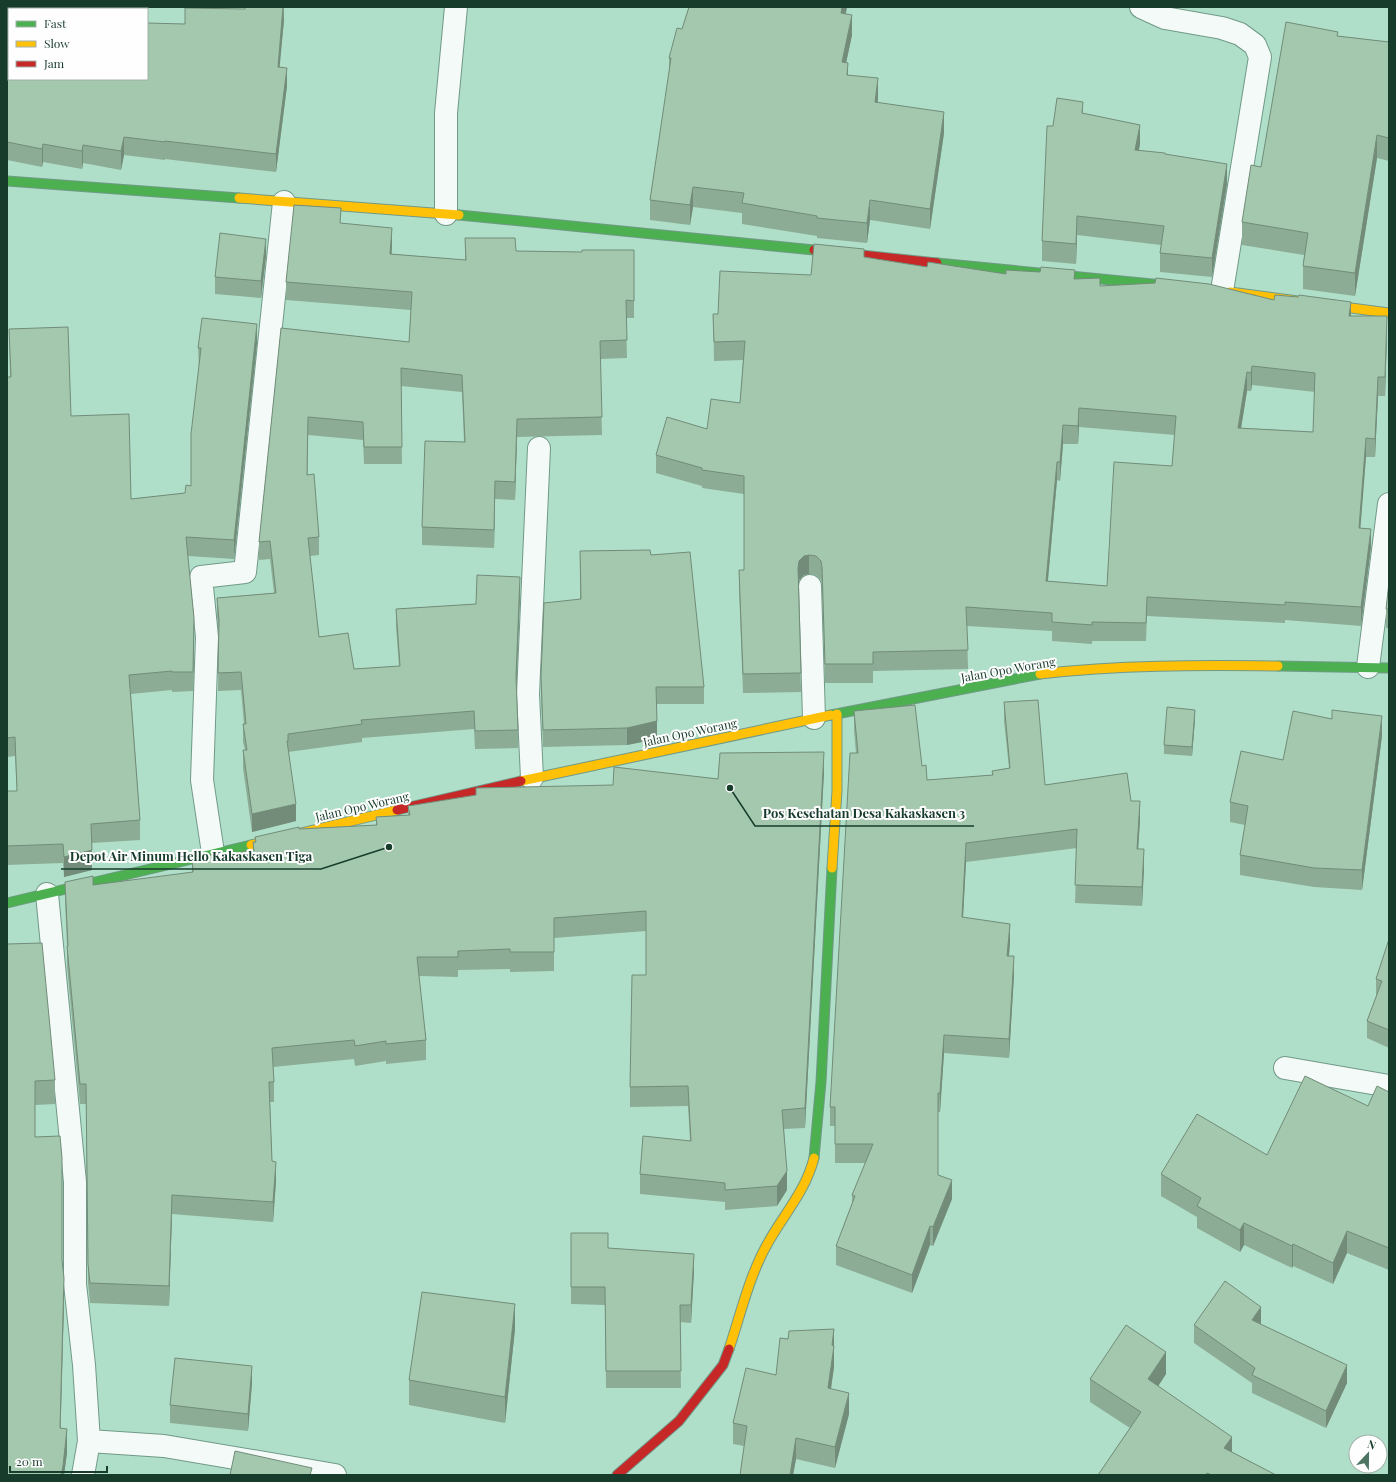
<svg xmlns="http://www.w3.org/2000/svg" width="1396" height="1482" viewBox="0 0 1396 1482" font-family="'Playfair Display',serif">
<style>
.lines{fill:none;stroke-linecap:round;stroke-linejoin:round}
.street-casing{stroke:#719988;stroke-width:24}
.fast-casing{stroke:#719988;stroke-width:11}
.slow-casing{stroke:#719988;stroke-width:11}
.jam-casing{stroke:#719988;stroke-width:11}
.street{stroke:#f3faf7;stroke-width:22}
.fast{stroke:#4caf50;stroke-width:9}
.slow{stroke:#ffc107;stroke-width:9}
.jam{stroke:#c62828;stroke-width:9}
.wall{fill:#8cac95;fill-rule:evenodd}
.shaded-wall{fill:#728c79}
.building{fill:#a3c8ad;stroke:#728c79;fill-rule:evenodd}
.labels{text-anchor:middle;dominant-baseline:central;stroke-width:4;stroke-linejoin:round;paint-order:stroke}
.street-label{font-size:12px;fill:#173c2c;stroke:#fefefe}
.leader{fill:none;stroke:#173c2c;stroke-width:1.5}
.callout-dot{fill:#173c2c;stroke:#fefefe;stroke-width:1.5}
.callout-label{font-size:13px;text-anchor:middle;font-weight:bold;fill:#173c2c;stroke:#fefefe;stroke-width:4;stroke-linejoin:round;paint-order:stroke}
</style>
<rect width="100%" height="100%" fill="#b0dfc9"/>
<g class="lines">
<g class="street-casing">
<path id="street" d="M1141 7 1165 18 1222 28 1240 34 1255 45 1260 57 1222 291
M446 214V113L456 7
M810 586 814 718
M1368 667 1389 504
M532 778 528 694 539 448
M213 853 202 780 207 637 201 577 245 572 284 202
M47 894 75 1182V1284L84 1365 89 1441 83 1475
M1285 1068 1389 1086
M89 1441 164 1446 335 1475"/>
</g>
<g class="fast-casing">
<path id="fast" d="M7 181 239 198
M459 215 814 250
M937 263 1173 286
M1278 666 1389 668
M831 715 1040 674
M7 903 251 845
M814 1158 821 1082 832 868"/>
</g>
<g class="slow-casing">
<path id="slow" d="M239 198 459 215
M1230 292 1389 313
M1040 674C1118 665 1198 665 1278 666
M521 781 831 715
M251 845 397 810
M832 868 837 791V714
M729 1349C741 1313 750 1273 769 1241 785 1213 806 1190 814 1158"/>
</g>
<g class="jam-casing">
<path id="jam" d="M814 250 937 263
M397 810 521 781
M617 1475 679 1421 723 1365 729 1349"/>
</g>
<use href="#street" class="street"/>
<use href="#fast" class="fast"/>
<use href="#slow" class="slow"/>
<use href="#jam" class="jam"/>
</g>
<path class="wall" d="M284 7V20L279 67 287 86 276 172 165 159V160L124 155 121 170 83 163 82 169 43 162 42 167 7 160V46L147 79 185 24 245 9Z
M689 7H847L846 14 852 35 846 63 848 75 878 98V102L944 133 930 229 870 220 867 243 817 238V236L742 224V213L693 207 690 225 650 220V200L669 76V58L682 29Z
M1338 36 1389 42V161L1377 158 1355 296 1303 289V266L1304 255 1242 245V222L1261 167Z
M1083 113 1140 144 1139 150 1165 154 1227 184 1212 277 1160 272V253L1161 245 1077 235 1076 264 1042 261V241L1053 126Z
M341 223 392 245V254L465 260V238L516 251 582 252 634 250V318H626L627 358 600 359 602 435 517 437 515 500 495 499 494 548 422 545V527L464 442 462 392 401 386 402 464H364L363 440 308 435 307 475 319 537V555L310 556 319 637 354 669 399 666 396 627V609L476 604 520 594 516 684 518 730V748L475 749 474 729 362 738V742L288 752 296 821 252 832 243 768V750H245L243 742V724H244L241 690 218 691 219 633 217 616V598L274 593 270 559 259 560V542L281 328 409 342 411 310 286 300V282Z
M266 256 261 298 215 294V277Z
M864 257 927 267 1075 279 1100 286 1274 300 1351 316 1387 335 1385 396H1378L1375 457H1366L1360 528 1371 547 1361 626 1285 620V623L1147 616 1146 641H1092V644L1052 641V631L967 626 968 669 873 671V683H825L822 586 821 580 816 575 809 574 804 575 799 580 798 584 801 692 743 693 739 588V570H744V494L702 488V486L656 473V455L707 429 740 403 743 360 714 361 713 314H718L811 275ZM1252 385 1315 392 1313 432 1241 428 1247 391H1251ZM1079 427 1175 435 1172 466 1107 586 1048 581 1057 480 1060 481 1063 444H1078Z
M9 329 131 499 185 493 191 486 199 367 198 348 257 343 234 559 188 556 194 637 193 691 172 692V690L131 694 140 820V840L92 843V870L64 877 63 863 7 865V791H17L15 756 7 757V377H10Z
M580 551 651 555 704 687V704H657V739L627 745 543 747 541 694V676L580 599Z
M1389 582V628H1386V609Z
M1004 702 1045 785 1131 801 1140 820 1138 849 1144 868 1142 906 1075 903 1077 848 966 862 963 917 1010 943 1009 956 1014 975 1009 1058 944 1053 940 1112H938V1175L952 1199 933 1246 930 1245 912 1293 836 1265V1246L852 1203V1195L866 1163H835V1126H830V1107L856 753 854 730V711L922 766 927 780 992 775V771L1009 768 1004 721Z
M1195 719 1192 756 1164 754V745Z
M1382 736 1362 890 1314 887 1240 875V855L1245 825 1230 822V802L1283 760Z
M824 772 805 1128 784 1129 787 1190 777 1206 725 1210V1202L640 1194V1174L690 1141 688 1106 630 1107V1087L646 975V931L554 938V971L510 972V969L458 970V977L419 976 426 1040V1060L386 1064V1061L355 1066 354 1059 273 1067 274 1082V1102H270L272 1161 276 1181 273 1222 172 1214 169 1306 90 1303 88 1283 86 1104H80L67 966V946L65 902V882L93 885 192 873V857L253 851V842H255V837L299 829 376 825V817L408 815V806L613 785Z
M1389 939V1048L1367 1038V1021L1376 997V979Z
M7 944 55 1080V1104L35 1105V1137L62 1260 64 1302 60 1428 67 1453 64 1475H7Z
M1389 1092V1270L1347 1253 1333 1284 1293 1266 1292 1268 1244 1245 1240 1252 1197 1228V1217L1161 1196V1174L1267 1155 1368 1106Z
M571 1233 608 1248 694 1271 691 1323 680 1322 681 1388H606L605 1305 571 1304Z
M1261 1324 1347 1383 1326 1428 1252 1393V1383L1194 1343V1325Z
M515 1329 505 1423 409 1405V1380Z
M834 1329V1367L831 1388 849 1414 835 1468 796 1459 793 1475H740L744 1446 733 1444V1423L776 1375 788 1339Z
M1166 1374 1158 1386 1232 1452 1276 1475H1098L1130 1428 1090 1402V1379Z
M252 1383 248 1431 170 1423V1405Z"/>
<path class="shaded-wall" d="M283 7 284 20 278 85V67Z
M842 7H847L841 33V13Z
M852 15V35L842 82V62Z
M848 63V84L847 75Z
M287 68V86L276 172V154Z
M878 78V98L875 122V102Z
M1083 102V122L1082 113Z
M944 112V133L930 229V209Z
M1140 125V144L1135 169V150Z
M1377 135V158L1355 296V273Z
M124 137V155L121 170V151Z
M43 144V162L42 167V149Z
M83 145V163L82 169V151Z
M1227 164V184L1212 277V258Z
M693 187V207L690 225V205Z
M870 200V220L867 243V223Z
M1077 216V235L1076 264V244Z
M392 228V245L390 272V254Z
M266 239V256L261 298V281Z
M1351 302V321L1349 316Z
M1387 316V335L1385 396V377Z
M257 324V343L234 559V540Z
M1252 366V385L1251 391V373Z
M1247 372V391L1238 447V428Z
M1378 377V396L1375 457V439Z
M1079 408V427L1078 444V426Z
M308 417V435L307 492V475Z
M517 419V437L515 500V482Z
M1063 425V444L1060 481V462Z
M1366 438V457L1359 546V528Z
M1057 462V480L1046 600V581Z
M495 481V499L494 548V530Z
M1371 529V547L1361 626V607Z
M809 555V574L804 575 799 580 798 586V568L799 561 804 556Z
M520 577V594L516 693V676Z
M194 618V637L193 691V672Z
M1195 710V719L1192 756V747Z
M1382 716V736L1362 890V870Z
M657 721V739L627 745V728Z
M824 752V772L805 1128V1108Z
M1140 801V820L1137 868V849Z
M296 804V821L252 832V814Z
M966 843V862L962 936V917Z
M1144 849V868L1142 906V887Z
M92 850V870L64 877V857Z
M1010 924V943L1007 974V956Z
M1014 956V975L1009 1058V1039Z
M944 1035V1053L940 1112V1093Z
M276 1162V1181L273 1222V1202Z
M787 1171V1190L777 1206V1186Z
M952 1180V1199L933 1246V1227Z
M172 1195V1214L169 1306V1286Z
M1244 1223V1245L1240 1252V1230Z
M930 1226V1245L912 1293V1275Z
M1347 1231V1253L1333 1284V1263Z
M1293 1244V1266L1292 1268V1246Z
M694 1254V1271L691 1323V1305Z
M64 1278V1302L60 1452V1428Z
M515 1304V1329L505 1423V1397Z
M1261 1307V1324L1252 1320Z
M834 1329V1367L828 1409V1388L832 1345Z
M1166 1352V1374L1148 1402V1379Z
M1347 1365V1383L1326 1428V1411Z
M252 1366V1383L248 1431V1414Z
M849 1393V1414L835 1468V1447Z
M67 1429V1453L64 1475H61Z
M1232 1437V1460L1224 1448Z
M796 1438V1459L793 1475H790Z"/>
<path class="building" d="M245 7H283L278 67 287 68 276 154 165 141V142L124 137 121 151 83 145 82 151 43 144 42 149 7 142V46L9 47V79H147V23L185 24V8L245 9Z
M689 7H842L841 13 852 15 842 62 848 63 847 75 878 78 875 102 944 112 930 209 870 200 867 223 817 218V216L742 203 744 193 693 187 690 205 650 200 671 58H669L677 28 682 29Z
M1286 22 1338 32 1337 36 1389 42V138L1377 135 1355 273 1303 266 1308 233 1242 222 1251 165 1261 167Z
M1057 98 1083 102 1082 113 1140 125 1135 150 1165 153V154L1227 164 1212 258 1160 253 1164 226 1077 216 1076 244 1042 241 1047 126H1053Z
M294 205 341 208 340 223 392 228 390 254 466 260 465 238H515L516 251 582 252V250H634V301L626 300 627 340 600 341 602 417 517 419 515 482 495 481 494 530 422 527 425 441 465 442 462 375 401 368 402 447H364L363 422 308 417 307 475 314 474 319 537 308 538 319 637 348 633 354 669 400 666 396 609 476 604 477 575 520 577 516 676 518 730 475 731 474 711 361 720 362 724 288 734V741H287L296 804 252 814 243 750H247L243 724H246L241 672 218 673 219 620 217 598 276 593 270 541 259 542 281 328 409 342 412 292 286 282Z
M220 233 266 239 261 281 215 277Z
M814 244 864 249V257L927 267 928 262 1006 274V270L1040 272 1041 267 1075 270 1074 279 1100 278V286L1155 283 1156 278 1209 284 1274 300 1275 295 1298 297 1299 295 1351 302 1349 316H1387L1385 377H1378L1375 439 1366 438 1359 528 1371 529 1361 607 1285 602V605L1147 597 1146 623 1092 622V625L1052 622V613L966 607 968 650 873 652V664H825L822 567 821 561 816 556 809 555 804 556 799 561 798 568 801 673 743 674 739 570H744V476L702 470V468L656 455 667 417 707 429 711 399 740 403 745 341 714 342 713 314H718L720 271 811 275ZM1252 366 1315 373 1313 432 1238 428 1247 372 1251 373ZM1079 408 1176 416 1172 466 1114 462 1107 586 1046 581 1057 462H1060L1063 425 1078 426Z
M202 318 257 324 234 540 186 537 194 618 193 672H172V671L129 675 140 820 91 824 92 850 64 857 63 844 7 846V791H17L15 737 7 738V377H11L9 329 68 327 71 416 129 414 131 499 185 493 186 485 191 486V434L201 348H198Z
M650 550 651 555 690 552 704 687H656L657 721 627 728 543 730 541 676 544 603 581 599 580 551Z
M1389 582V609H1386Z
M1038 700 1045 785 1127 773 1131 801H1140L1137 849H1144L1142 887 1075 885 1077 829 966 843 962 917 1010 924 1007 956H1014L1009 1039 944 1035 940 1093H938V1175L952 1180 933 1227 930 1226 912 1275 836 1246 855 1196 852 1195 873 1144H835V1107H830L850 753H858L854 711 915 705 922 766 926 765 927 780 993 775 992 771 1010 768 1004 702Z
M1167 707 1195 710 1192 747 1164 745Z
M1332 710 1382 716 1362 870 1314 868 1240 855 1248 806 1230 802 1241 751 1283 760 1293 711 1332 719Z
M824 752 805 1108 782 1110 787 1171 777 1186 725 1190V1183L640 1174 643 1136 691 1141 688 1086 630 1087 632 975H646V911L554 918V952H510V949L458 951V957H417L426 1040 386 1044V1041L355 1046 354 1040 272 1048 274 1082H269L272 1161 276 1162 273 1202 172 1195 169 1286 90 1283 88 1264 86 1084H80L67 946H68L65 882 93 876V885L193 872 192 857 254 851 253 842H256L255 837 299 827V829L377 825 376 817 410 815 408 806 476 795V788L613 785 614 767 718 779 720 753Z
M1389 939V1030L1367 1021 1382 981 1376 979Z
M42 943 55 1080 35 1081V1137L60 1136 62 1158V1260L64 1278 60 1428 67 1429 63 1466 61 1475H7V944Z
M1305 1076 1368 1106 1377 1086 1389 1092V1248L1347 1231 1333 1263 1293 1244 1292 1246 1244 1223 1240 1230 1197 1206 1201 1198 1161 1174 1197 1114 1267 1155Z
M571 1233H608V1248L694 1254 691 1305H680L681 1371H606L605 1287H571Z
M1225 1281 1261 1307 1252 1320 1347 1365 1326 1411 1252 1375 1255 1368 1194 1325Z
M422 1292 515 1304 505 1397 409 1380Z
M1126 1325 1166 1352 1148 1379 1232 1437 1224 1448 1276 1475H1212L1207 1473 1206 1475H1098L1141 1412 1090 1379Z
M834 1329 832 1345 834 1346 828 1388 849 1393 835 1447 796 1438 790 1475H740L747 1426 733 1423 746 1368 776 1375 780 1338 788 1339 789 1331Z
M175 1358 252 1366 248 1414 170 1405Z
M235 1451 312 1468 310 1475H230Z"/>
<g class="labels">
<g class="street-label">
<text transform="translate(1008 669) rotate(-10)">Jalan Opo Worang</text>
<text transform="translate(690 732) rotate(-12)">Jalan Opo Worang</text>
<text transform="translate(362 806) rotate(-13)">Jalan Opo Worang</text>
</g>
</g>
<path class="leader" d="M730 788L755 826H974M389 847L321 869H61"/>
<g class="callout-dot">
<circle cx="730" cy="788" r="4"/>
<circle cx="389" cy="847" r="4"/>
</g>
<g class="callout-label">
<text x="864" y="818">Pos Kesehatan Desa Kakaskasen 3</text>
<text x="191" y="861">Depot Air Minum Hello Kakaskasen Tiga</text>
</g>
<rect width="1396" height="1482" fill="none" stroke="#173c2c" stroke-width="16"/>
<rect x="8" y="8" width="140" height="72" fill="#fefefe" stroke="#a2b0aa"/>
<rect x="16" y="21" width="20" height="6" fill="#4caf50" stroke="#a2b0aa"/>
<text x="44" y="28" font-size="12" fill="#173c2c">Fast</text>
<rect x="16" y="41" width="20" height="6" fill="#ffc107" stroke="#a2b0aa"/>
<text x="44" y="48" font-size="12" fill="#173c2c">Slow</text>
<rect x="16" y="61" width="20" height="6" fill="#c62828" stroke="#a2b0aa"/>
<text x="44" y="68" font-size="12" fill="#173c2c">Jam</text>
<g transform="translate(1368 1454) rotate(22)"><circle r="19" fill="#fefefe" stroke="#a2b0aa"/>
<path d="M0-3L7 15L0 10L-7 15Z" fill="#4d7563"/>
<text y="-6" font-size="11" font-weight="bold" text-anchor="middle" fill="#173c2c">N</text>
</g>
<path d="M10 1466v6h97v-6" fill="none" stroke="#173c2c" stroke-width="2"/>
<text x="16" y="1466" font-size="12" fill="#173c2c" stroke="#fefefe" stroke-width="3" paint-order="stroke">20 m</text>
</svg>
